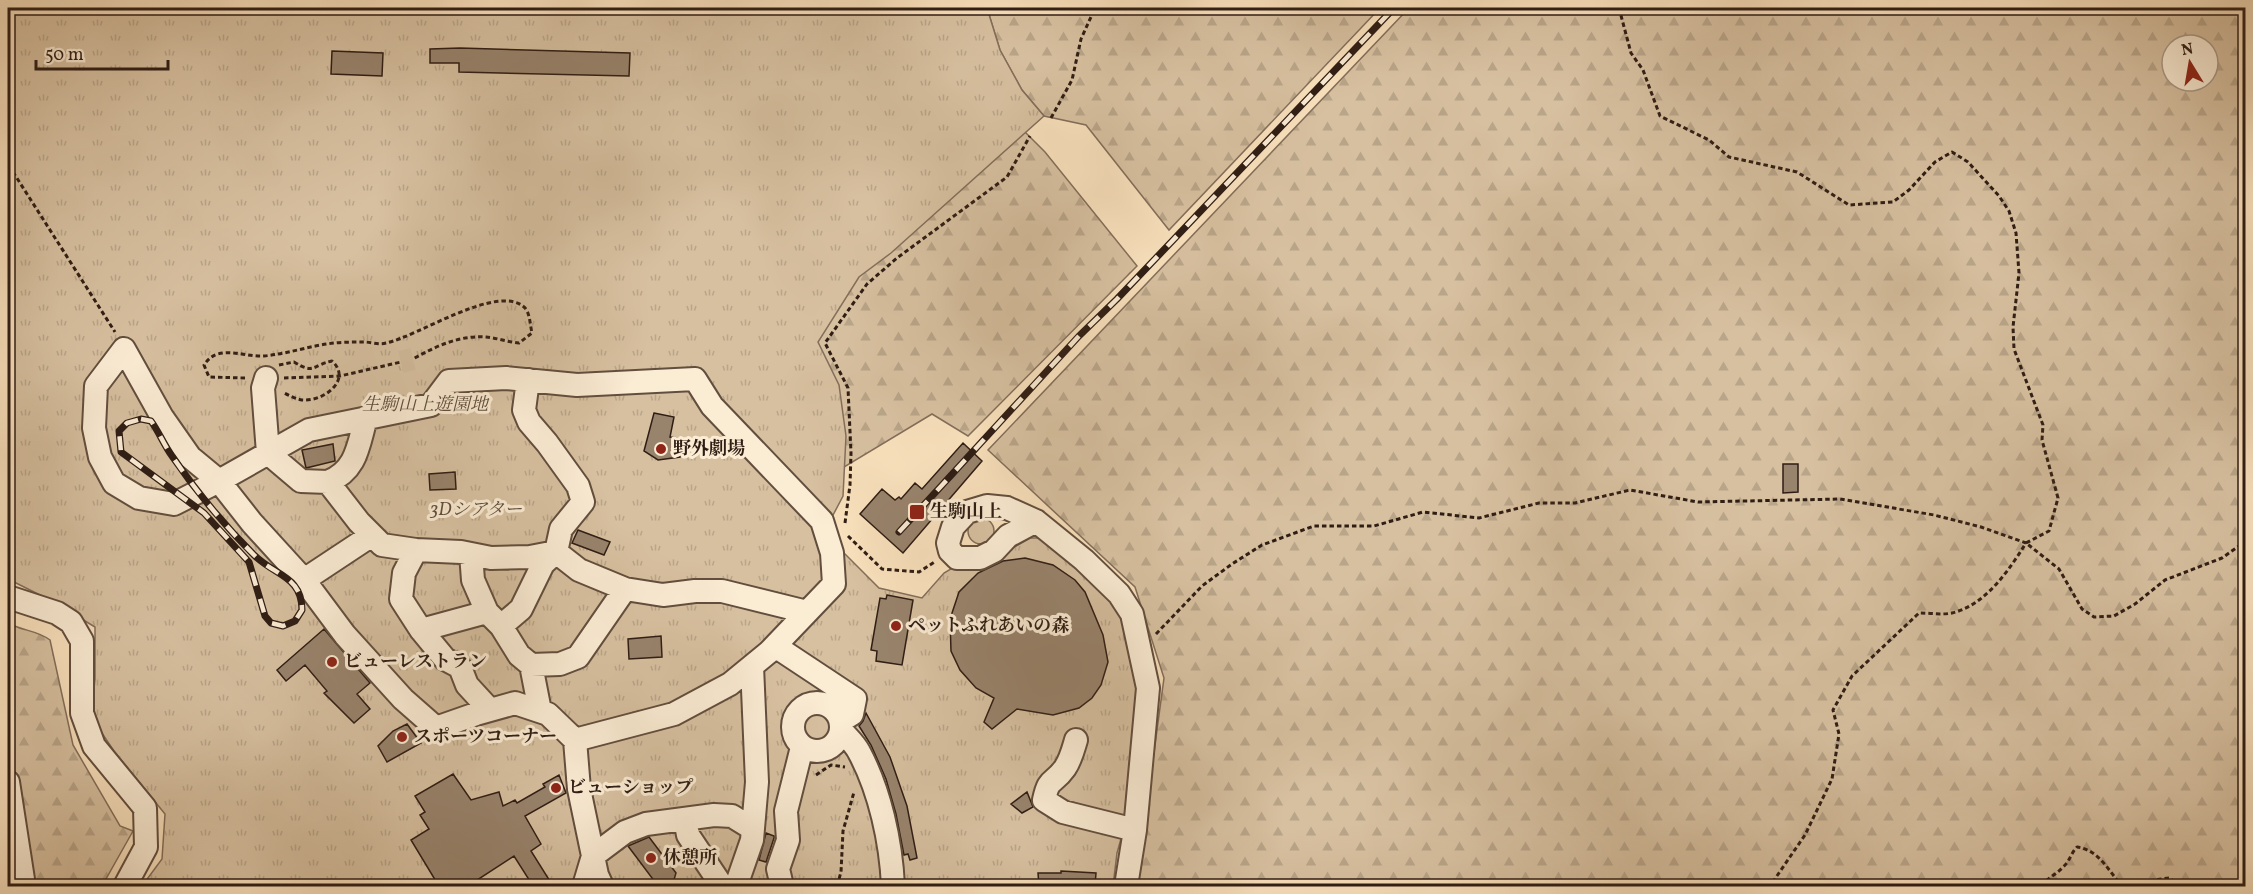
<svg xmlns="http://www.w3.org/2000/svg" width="2253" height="894" viewBox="0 0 2253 894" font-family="Vollkorn,'Noto Serif JP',serif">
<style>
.grass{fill:#d7c0a0;stroke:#836e5a;stroke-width:1.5}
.forest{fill:url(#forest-firs);stroke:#836e5a;stroke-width:1.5;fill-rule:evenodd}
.park{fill:url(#park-tufts);stroke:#836e5a;stroke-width:1.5}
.building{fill:#98836c;stroke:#2f1d14;stroke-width:1.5}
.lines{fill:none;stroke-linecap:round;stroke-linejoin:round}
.minor-tunnel{stroke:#d1ba9b;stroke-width:22;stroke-dasharray:22 11;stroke-linecap:butt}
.minor-casing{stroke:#624e3e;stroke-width:26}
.path{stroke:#2f1d14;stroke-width:3;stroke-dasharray:4.5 3;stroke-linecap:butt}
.minor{stroke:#fbecd4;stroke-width:22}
.rail-casing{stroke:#2f1d14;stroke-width:7}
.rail{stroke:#fbecd4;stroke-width:4.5;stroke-dasharray:14;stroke-linecap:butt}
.poi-dot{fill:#8f2418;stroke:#fbecd4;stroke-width:2}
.labels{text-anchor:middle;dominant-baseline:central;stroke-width:6;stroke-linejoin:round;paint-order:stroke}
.park-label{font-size:18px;font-style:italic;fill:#614e3e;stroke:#fbecd4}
.poi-label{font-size:18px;font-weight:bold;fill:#2f1d14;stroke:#fbecd4;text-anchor:start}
</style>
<defs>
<pattern id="forest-firs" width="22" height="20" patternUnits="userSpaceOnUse" patternTransform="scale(1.5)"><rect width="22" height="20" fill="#d7c0a0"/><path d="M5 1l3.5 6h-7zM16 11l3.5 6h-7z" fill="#b9a589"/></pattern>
<pattern id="park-tufts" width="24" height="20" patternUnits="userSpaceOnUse" patternTransform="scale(1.5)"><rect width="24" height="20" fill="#d7c0a0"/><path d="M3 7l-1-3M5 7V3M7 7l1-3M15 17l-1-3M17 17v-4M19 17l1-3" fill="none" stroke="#b9a589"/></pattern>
</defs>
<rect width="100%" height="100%" fill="#f9e1bd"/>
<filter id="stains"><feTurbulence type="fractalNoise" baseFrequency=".00333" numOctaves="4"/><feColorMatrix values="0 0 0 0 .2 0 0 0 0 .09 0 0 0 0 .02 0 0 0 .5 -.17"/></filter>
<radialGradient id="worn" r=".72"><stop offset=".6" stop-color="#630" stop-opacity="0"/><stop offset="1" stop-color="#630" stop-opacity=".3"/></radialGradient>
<path class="grass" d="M968 531a13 13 0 1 1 26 0a13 13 0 1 1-26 0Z"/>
<path class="forest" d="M987 8H1380L1169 230 1086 125 1044 116 1022 90 1000 50Z
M1409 8H2245V886H1136L1164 678 1135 587 988 450ZM2172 45H2208V81H2172Z
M85 87 1008 115 1045 152 1137 266 968 436 932 414 811 487Z
M8 623C22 631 37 630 50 640L73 745 120 826 133 831 102 886H8Z"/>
<path class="park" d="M8 8H987L1000 50 1022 90 1044 116 891 253 859 277 818 342 839 385 846 436 843 496 831 519 835 544 879 588 922 598 944 573 959 564 978 568 1030 538H1049L1108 597 1126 626 1141 696 1130 807 1117 853 1113 886H142L162 859 165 814 114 751 91 717 95 679V627L52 601 8 579Z"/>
<path class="building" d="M460 48 630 53 629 76 459 72V63H430V49Z
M332 51 383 53 382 76 331 74Z
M654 413 674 417 670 437 678 438 680 457 658 460 644 451Z
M963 443 982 461 903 553 860 514 882 489 895 500 899 497 901 499 915 483 922 489Z
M333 444 335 461 306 468 302 450Z
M1783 464H1798V492L1783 493Z
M455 472 456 489 430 490 429 474Z
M578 530 610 542 604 555 572 543Z
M1025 558 1053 565 1075 580 1085 592 1103 635 1108 662 1101 685 1092 698 1079 708 1053 715 1017 709 992 729 984 722 994 698 976 688 960 670 951 651 950 619 959 592 978 573 1003 561Z
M887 595 913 600 902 665 876 661 877 651 871 650 880 598 886 599Z
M324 629 370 683 357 694 370 709 354 723 324 693 327 691 305 665 286 681 277 670Z
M661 636 662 657 629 659 628 639Z
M866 713 890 757 907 806 917 858 910 860 908 854 904 855 896 814 886 779 871 745 859 726 863 721Z
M407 724 421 743 387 762 378 746 393 731Z
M453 774 471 800 499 792 503 806 515 800 517 803 545 787 543 784 559 775 566 793 525 816 541 844 531 851 553 886H533L514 856 468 886H442L439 882 437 883 411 840 429 829 420 815 425 812 415 796Z
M1027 792 1033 807 1022 813 1011 804Z
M766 833 774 836V838L766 862 759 860Z
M649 837 676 873 673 883 658 886 628 846Z
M1061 871 1096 873 1095 886H1039L1038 873H1061Z"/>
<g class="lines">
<path class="minor-tunnel" d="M401 362 413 359"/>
<g class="minor-casing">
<path id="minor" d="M124 349 162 417 190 457 219 481 174 504 139 498 114 483 100 457 94 428 96 386Z
M266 378 263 388 268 453 301 481 328 482 359 522 382 545 416 550 461 552 491 558 530 557 556 552
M528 380 524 410 529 422 547 443 578 486 583 502 561 529 556 552 579 570 625 589 663 595 695 591H722L807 612
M328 482C357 470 358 446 366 418
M1036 521 1008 536 994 551 980 558H957L950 551 948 543 953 527 967 512 987 506 1007 508 1036 521 1084 560 1119 594 1132 614 1148 688 1135 830 1126 886
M416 550 404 573 401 599 421 630 445 659 460 667 467 685 490 710
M471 554 473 580 487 612 501 626 519 655 531 665
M304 580 372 535
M8 597 57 613 71 622 82 641V713L94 746 145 808 146 847 125 886
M501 626 521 609 543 564 556 552
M421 630 487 612
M775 646 855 699 852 714 841 721
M793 727a24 24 0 1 1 48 0a24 24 0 1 1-48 0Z
M540 711 531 665 560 664 578 657 625 589
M841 730C847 737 855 744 859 752 880 791 891 842 893 886
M575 740 674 714 730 684 769 652 834 584 832 553 822 521 712 406 695 379 577 385 506 378 449 381 431 405 309 430 219 481 252 523 304 580 345 635 403 699 436 728 476 714 515 703 548 714 575 740 579 789 597 875 602 886
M1076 740C1073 750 1071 759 1065 768 1053 785 1049 776 1044 800L1063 812 1135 830
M8 782 24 886
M685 819 688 835 722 886
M584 886 593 856 625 832 646 824 714 815 732 816 753 829
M736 886 752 840 757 782 752 666
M782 886 778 869 788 840 786 811 802 747"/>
</g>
<path class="path" d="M1619 8 1631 53 1643 70 1660 116 1709 140 1729 157 1797 172 1849 205 1893 202 1909 190 1935 162 1952 152 1968 162 1999 196 2009 211 2016 233 2019 273 2013 327 2014 349 2043 425 2042 440 2058 498 2049 531 2026 543 2059 569 2082 609 2094 617 2114 616 2135 604 2165 580 2222 558 2246 541
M1051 118 1072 80 1081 39 1095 8
M8 150 13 172 115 332
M279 365 294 362C315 375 312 365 332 361 353 380 323 402 302 400 296 399 290 396 284 393
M245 378 209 377 204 365C208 359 212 356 218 354 233 350 249 357 264 356 286 354 306 347 327 344 339 342 352 342 364 342 371 342 379 345 386 343 417 337 497 283 524 307 530 312 530 325 532 333L519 343C508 342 497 338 486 337 460 335 436 346 413 359
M284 378 340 376 401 362
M845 523 850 485 851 453 848 388 825 343 867 284 897 258 1007 177 1030 136
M848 536 882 569 919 572 936 561
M1156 634 1202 586 1232 564 1262 545 1314 526H1374L1423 512 1479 518 1539 503H1575L1630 490 1698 502 1840 499 1934 515 1981 527 2026 543C2009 570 1986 605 1952 613 1943 615 1930 613 1919 613L1852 676 1833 710 1839 734 1832 779 1805 835 1770 886
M816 775 831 765 845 767
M837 886 841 872 843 831 854 792
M2041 886C2047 878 2056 875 2063 867 2070 861 2071 853 2077 847 2099 850 2108 870 2121 885 2138 885 2154 879 2170 878L2178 886"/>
<use href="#minor" class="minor"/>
<g class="rail-casing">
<path id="rail" d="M141 419 151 421C159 432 164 445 172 456 196 491 224 525 254 555 275 576 302 576 302 610L295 621 283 626 271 623 265 616 249 562 204 513 121 452 119 431 127 423Z
M899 532 1079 336 1117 299 1394 8"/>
</g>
<use href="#rail" class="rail"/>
</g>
<g class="poi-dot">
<circle cx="661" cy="449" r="6"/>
<rect x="909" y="504" width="16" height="16" rx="3"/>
<circle cx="896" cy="626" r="6"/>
<circle cx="332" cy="662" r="6"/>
<circle cx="402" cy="737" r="6"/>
<circle cx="556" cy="788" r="6"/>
<circle cx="651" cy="858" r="6"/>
</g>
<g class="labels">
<g class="park-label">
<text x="425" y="405">生駒山上遊園地</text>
<text x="476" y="510">3Dシアター</text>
</g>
<g class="poi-label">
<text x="673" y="449">野外劇場</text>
<text x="930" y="512">生駒山上</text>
<text x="908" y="626">ペットふれあいの森</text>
<text x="344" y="662">ビューレストラン</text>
<text x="414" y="737">スポーツコーナー</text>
<text x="568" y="788">ビューショップ</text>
<text x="663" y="858">休憩所</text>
</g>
</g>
<rect width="2253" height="894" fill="none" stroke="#f9e1bd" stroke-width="30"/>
<rect x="9" y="9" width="2235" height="876" fill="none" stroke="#2f1d14" stroke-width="3"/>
<rect x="15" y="15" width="2223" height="864" fill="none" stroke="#2f1d14" stroke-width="1.5"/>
<g transform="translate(2190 63) rotate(349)"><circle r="28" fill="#fbecd4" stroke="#a99987" stroke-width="1.5"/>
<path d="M0-4.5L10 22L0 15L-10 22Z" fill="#8f2418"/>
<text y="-9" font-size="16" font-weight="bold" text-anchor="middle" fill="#2f1d14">N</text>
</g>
<path d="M36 60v9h132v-9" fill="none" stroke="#2f1d14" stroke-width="3"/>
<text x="45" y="60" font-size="18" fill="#2f1d14" stroke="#fbecd4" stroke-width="4.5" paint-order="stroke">50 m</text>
<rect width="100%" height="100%" filter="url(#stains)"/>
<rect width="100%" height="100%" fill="url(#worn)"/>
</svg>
